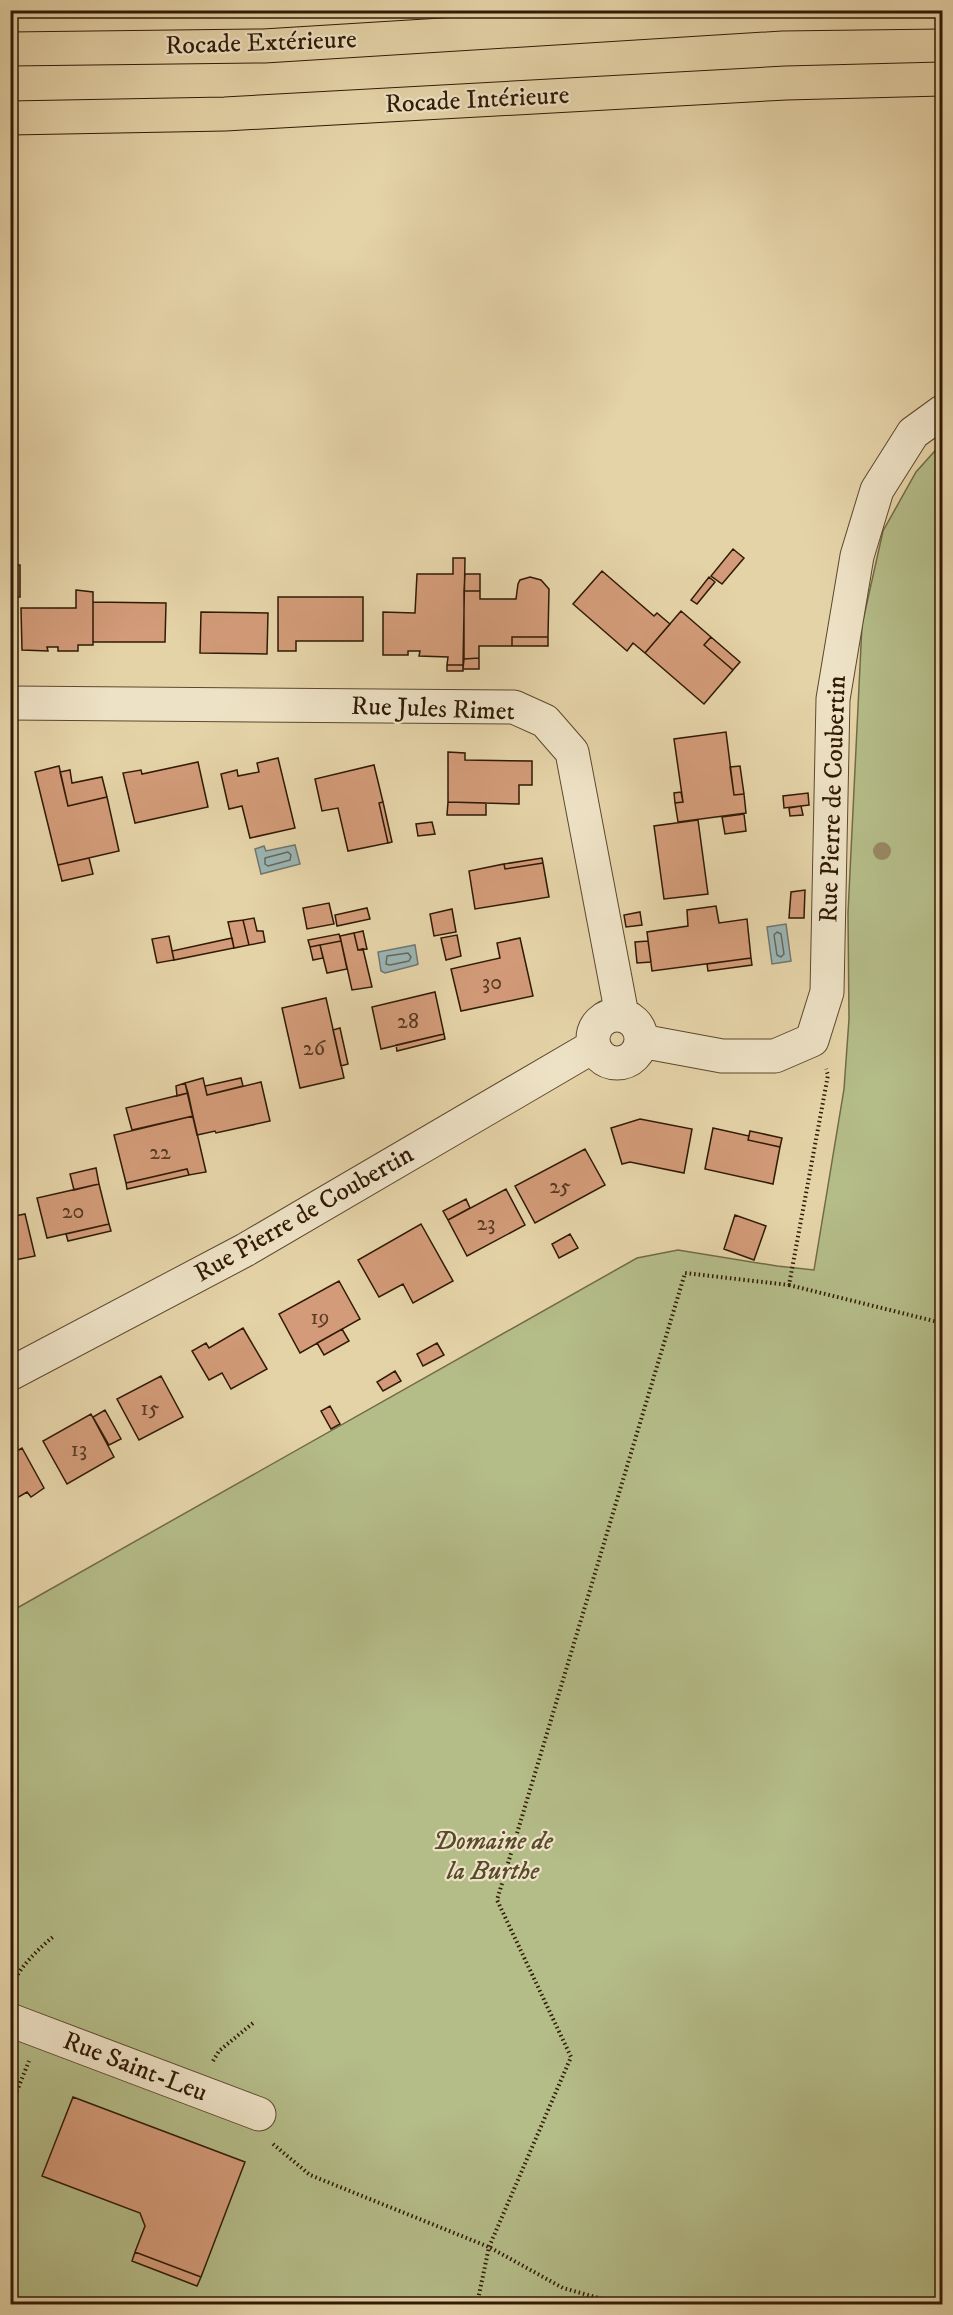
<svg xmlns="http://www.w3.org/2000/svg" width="953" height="2315" viewBox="0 0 953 2315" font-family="'IM FELL DW Pica',serif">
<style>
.green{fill:#b4bc88;stroke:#726b46;stroke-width:1.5}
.water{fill:#9bb5b4;stroke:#70776e;stroke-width:1.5}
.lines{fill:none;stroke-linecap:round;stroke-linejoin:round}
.shore{stroke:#66685c;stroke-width:1.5}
.building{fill:#d39b79;stroke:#301a05;stroke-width:1.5}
.minor-casing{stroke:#5d482e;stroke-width:35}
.highway-casing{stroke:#301a05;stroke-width:35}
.path{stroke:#301a05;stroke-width:4;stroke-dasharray:1.5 3;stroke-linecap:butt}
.minor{stroke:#eee2c6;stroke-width:33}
.highway{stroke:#e5d3a8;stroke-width:33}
.tree{fill:#978864}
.labels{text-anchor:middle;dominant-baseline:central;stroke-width:4.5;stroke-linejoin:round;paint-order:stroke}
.number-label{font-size:22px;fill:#593a22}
.street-label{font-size:26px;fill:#301a05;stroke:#eee2c6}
.park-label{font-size:26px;font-style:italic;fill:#584b2c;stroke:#eee2c6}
</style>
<rect width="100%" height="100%" fill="#e5d3a8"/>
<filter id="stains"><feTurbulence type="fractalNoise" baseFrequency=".00333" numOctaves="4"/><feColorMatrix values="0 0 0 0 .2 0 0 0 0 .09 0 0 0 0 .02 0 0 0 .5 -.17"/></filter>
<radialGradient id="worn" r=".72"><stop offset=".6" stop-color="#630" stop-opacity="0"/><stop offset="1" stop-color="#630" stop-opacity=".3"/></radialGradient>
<path class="green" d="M942 443V2304H11L10 1612 637 1258 678 1250 777 1266 814 1270 844 1089 849 1019 848 913 862 625 883 531 916 472Z"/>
<path class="water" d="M295 845 300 864 261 874 255 849 264 846 266 851Z
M786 924 791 961 772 964 767 927Z
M415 945 418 964 416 965 385 973 381 971 378 952Z"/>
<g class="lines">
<path class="shore" d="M288 852 291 855 290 860 268 866 265 864V858Z
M777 932 781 934 784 954 781 957 777 955 774 935Z
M408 953 411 957 409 961 390 965 386 964 387 956Z"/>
</g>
<path class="building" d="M733 549 744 558 722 584 711 576Z
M453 558H465L463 665H447L448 657 419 656 420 651H408V655H383V612L415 613 417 574H453Z
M10 565H20V597H10Z
M602 571 654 616 657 613 670 624 645 653 633 643 627 651 573 604Z
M465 574H480V591H464Z
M530 577 541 580 549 589 548 637H512V646H479V658L464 659V591H480V599H516L518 584 520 580Z
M709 577 715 582 697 604 691 600Z
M76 590 93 592V645H78V651H58V647H47L48 651 22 650 21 608H76Z
M278 597H363V641H296V651H278Z
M93 602 166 603 165 642H93Z
M681 611 711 637 704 645 733 670 704 704 645 653Z
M201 612 268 613 267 654 200 653Z
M512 637H548V646H512Z
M711 637 740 662 733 670 704 645Z
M479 658V669H463L464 659Z
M447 665H463V671H447Z
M726 732 734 795 744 794 746 813 678 822 675 803 683 802 674 739Z
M448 752 465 753V760L532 761V785H519V804L448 802Z
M278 758 295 828 250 838 242 806 229 809 221 774 237 770 238 776 259 772 257 763Z
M198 762 208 807 135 823 123 773 141 770 142 774Z
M374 765 383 802 379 803 388 843 348 851 338 808 322 811 315 779Z
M59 766 68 806 107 797 119 851 58 865 35 772Z
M740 766 744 794 734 795 730 767Z
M70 770 72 783 102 777 107 797 68 806 60 772Z
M681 792 683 802 675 803 674 793Z
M808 793 809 805 784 808 783 796Z
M383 802 392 842 388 843 379 803Z
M448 802 486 803V815H447Z
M801 806 803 815 790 816 789 808Z
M744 814 746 831 725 834 722 817Z
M698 820 708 894 664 899 654 826Z
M432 822 435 834 418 836 416 824Z
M89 858 93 874 62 881 58 865Z
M542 858 543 863 505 869 504 864Z
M543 863 549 897 475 909 469 871 504 864 505 869Z
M805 890 804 918H789L791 892Z
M329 903 334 924 307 929 303 908Z
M716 906 719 923 747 919 751 958 652 971 647 932 688 926 687 910Z
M367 908 370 919 337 926 335 915Z
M452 909 456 932 434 936 430 914Z
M640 912 642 925 626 927 624 915Z
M254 918 257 931H263L265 942 249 945 243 920Z
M243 920 249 945 234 948 228 922Z
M363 931 367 949 358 950 354 933Z
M354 933 358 950 363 949 372 987 352 990 340 936Z
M339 934 341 941 310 947 308 940Z
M457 935 461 956 446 960 441 938Z
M169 936 174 960 157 963 152 939Z
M232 938 234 948 174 960 172 951Z
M520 938 533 996 461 1011 451 969 500 958 497 943Z
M341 941 347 969 327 973 320 945Z
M648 941 651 962 637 963 635 942Z
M320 945 323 958 313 960 310 947Z
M751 958 752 965 708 971 707 964Z
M435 992 444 1034 381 1049 372 1007Z
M326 998 344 1078 300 1088 282 1008Z
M340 1028 348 1064 341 1066 333 1030Z
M444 1034 445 1039 397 1051 396 1045Z
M203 1078 207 1095 261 1082 270 1121 216 1133 215 1131 197 1135 185 1083Z
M241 1078 243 1086 207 1095 205 1086Z
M185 1083 188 1093 177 1096 176 1086Z
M188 1093 193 1116 132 1130 126 1108Z
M193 1116 206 1172 189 1175 187 1169 126 1183 114 1135Z
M640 1119 692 1129 684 1173 630 1162 622 1164 611 1128Z
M713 1128 749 1136 748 1140 780 1147 773 1184 705 1169Z
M750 1131 782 1138 780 1147 748 1140Z
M585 1149 605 1185 535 1223 515 1186Z
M96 1168 99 1184 74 1190 70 1174Z
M187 1169 189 1175 127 1189 126 1183Z
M99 1184 109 1224 47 1238 37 1198Z
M506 1189 525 1225 467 1256 448 1220Z
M466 1199 470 1208 448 1220 443 1211Z
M25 1214 35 1256 10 1261V1217Z
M735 1215 766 1226 754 1260 724 1249Z
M109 1224 111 1231 68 1241 66 1234Z
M421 1224 453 1281 413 1303 403 1284 379 1297 358 1260Z
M570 1234 578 1248 559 1258 552 1244Z
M339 1281 360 1319 300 1353 279 1314Z
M243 1328 267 1369 231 1389 222 1373 209 1380 192 1351 206 1343 209 1348Z
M342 1329 349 1341 324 1355 317 1343Z
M437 1343 444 1355 423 1366 417 1354Z
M395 1371 401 1381 383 1391 377 1382Z
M161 1376 183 1417 139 1440 117 1399Z
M330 1406 340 1424 331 1429 321 1411Z
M105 1410 121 1439 109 1445 93 1417Z
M91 1414 114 1457 67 1484 43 1441Z
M22 1448 44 1488 31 1497 27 1492 10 1502V1455Z
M73 2097 245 2162 201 2277 135 2252 145 2226 140 2213 42 2176Z
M135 2252 201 2277 197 2286 132 2261Z"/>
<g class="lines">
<g class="minor-casing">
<path id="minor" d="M10 703 514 707 545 721 572 752 622 1015
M593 1039a24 24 0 1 1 48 0a24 24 0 1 1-48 0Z
M641 1041 722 1056H775L812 1040 827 992 833 699 857 556 877 490 913 433 942 412
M10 1374 245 1250 594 1046
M10 2020 259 2114"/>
</g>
<g class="highway-casing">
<path id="highway" d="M10 49 264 46 781 14 942 12
M10 118 225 114 786 83 942 79"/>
</g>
<path class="path" d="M789 1285 942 1323
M11 1986C20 1967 38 1949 54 1936
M213 2061 219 2051 253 2023
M10 2108 29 2061
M273 2144 310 2175 489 2247 563 2288 620 2304
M477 2304 489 2247 571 2057 497 1900 685 1273 789 1285 828 1075 826 1069"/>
<use href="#minor" class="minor"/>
<use href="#highway" class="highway"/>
</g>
<circle class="tree" cx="882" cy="851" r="9"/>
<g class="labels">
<g class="number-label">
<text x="492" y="982">30</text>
<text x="408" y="1021">28</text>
<text x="314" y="1048">26</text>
<text x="160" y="1152">22</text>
<text x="560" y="1186">25</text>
<text x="73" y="1211">20</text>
<text x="486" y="1223">23</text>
<text x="320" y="1317">19</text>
<text x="150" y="1408">15</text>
<text x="79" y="1449">13</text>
</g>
<g class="street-label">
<text transform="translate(261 43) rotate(-2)">Rocade Extérieure</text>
<text transform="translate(477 100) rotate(-3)">Rocade Intérieure</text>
<text transform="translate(433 709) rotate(2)">Rue Jules Rimet</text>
<text transform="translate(833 799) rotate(-88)">Rue Pierre de Coubertin</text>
<text transform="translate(304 1214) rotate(-30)">Rue Pierre de Coubertin</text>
<text transform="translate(135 2067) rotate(21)">Rue Saint-Leu</text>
</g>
<g class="park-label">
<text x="493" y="1841">Domaine de<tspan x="493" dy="30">la Burthe</tspan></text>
</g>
</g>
<rect width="953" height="2315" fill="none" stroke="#e5d3a8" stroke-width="36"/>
<rect x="12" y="12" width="929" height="2291" fill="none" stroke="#301a05" stroke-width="3"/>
<rect x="18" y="18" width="917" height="2279" fill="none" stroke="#301a05" stroke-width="1.5"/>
<rect width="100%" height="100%" filter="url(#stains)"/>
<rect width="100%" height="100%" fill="url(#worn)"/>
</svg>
